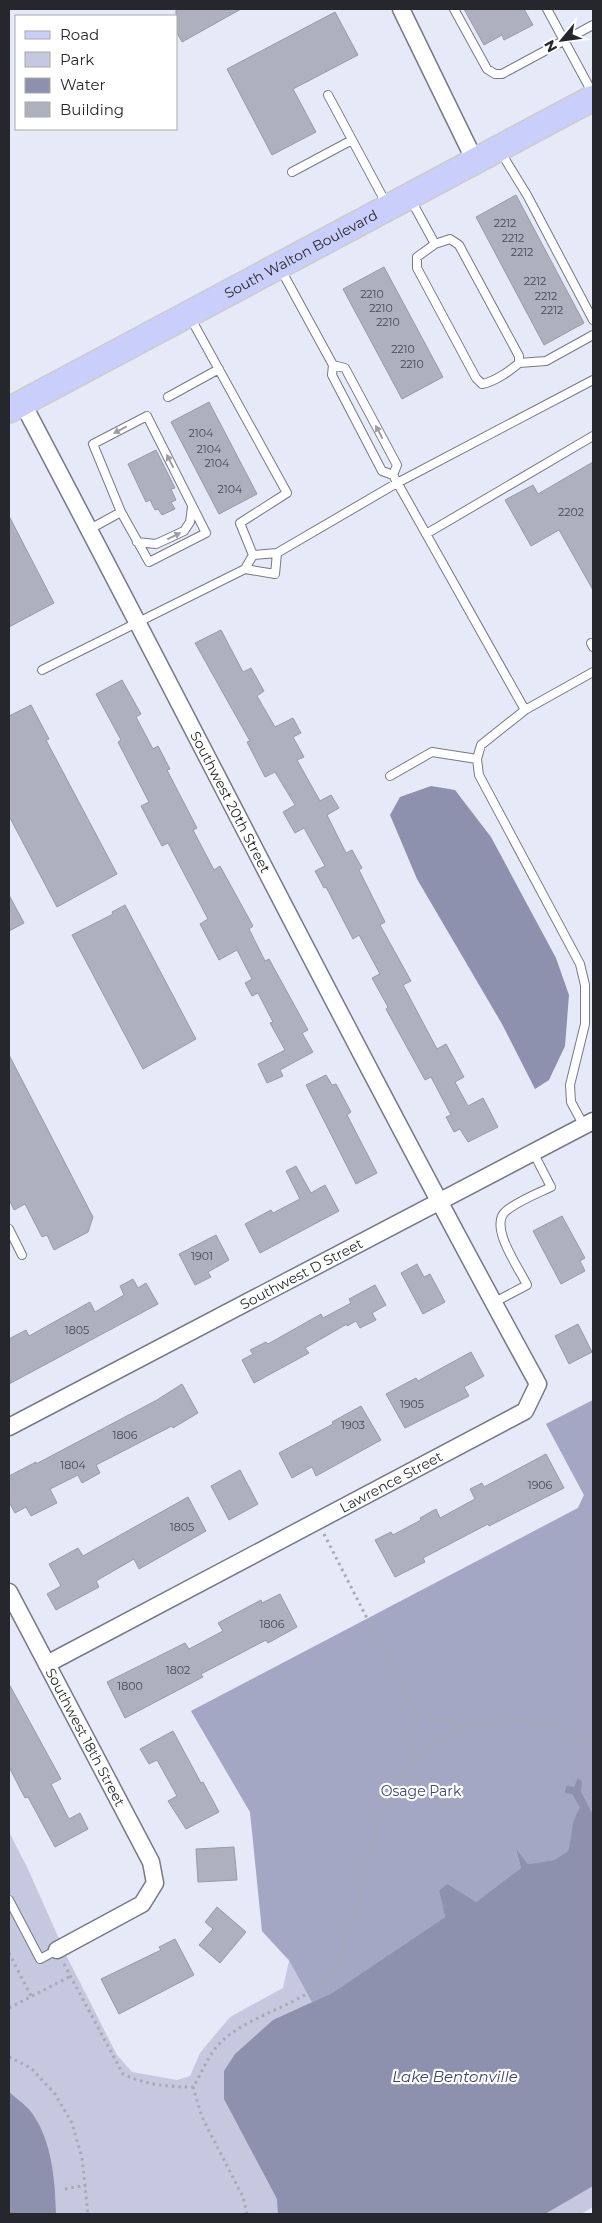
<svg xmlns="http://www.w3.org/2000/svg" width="602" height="2223" viewBox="0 0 602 2223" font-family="Montserrat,sans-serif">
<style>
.green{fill:#c5c8de}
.forest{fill:#a3a7c4}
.water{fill:#8d91ad}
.building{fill:#aeb0bd;stroke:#989aa7}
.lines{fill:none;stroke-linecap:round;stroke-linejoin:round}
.lane-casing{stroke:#777985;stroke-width:10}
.street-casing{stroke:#777985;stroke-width:19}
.primary-casing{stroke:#cbcbcc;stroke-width:28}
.path{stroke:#a7a9b4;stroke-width:3;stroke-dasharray:2.5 4;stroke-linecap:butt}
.lane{stroke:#fff;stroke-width:8}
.street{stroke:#fff;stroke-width:16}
.primary{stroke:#cacefa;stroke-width:25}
.oneway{fill:#9d9ea0}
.labels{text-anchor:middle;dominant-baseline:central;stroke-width:4.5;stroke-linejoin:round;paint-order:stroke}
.number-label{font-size:11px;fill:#484950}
.street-label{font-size:14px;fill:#26272c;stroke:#fff}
.park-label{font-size:14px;fill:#424671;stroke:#fff}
.water-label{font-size:15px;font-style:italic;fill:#3f426d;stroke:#fff}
</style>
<rect width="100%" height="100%" fill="#e6e9f7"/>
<path class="green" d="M593 1400V2207L581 2214H9V1832L27 1867 68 1959 117 2055 132 2072 177 2080 190 2076 200 2053 230 2017 283 1988 289 1961 262 1931 259 1879 250 1812 191 1711 578 1508 584 1495 546 1424Z"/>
<path class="forest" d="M593 1400V1812L591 1811 581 1791 572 1794 580 1808C571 1822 573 1834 568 1851L554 1860 528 1864 516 1850 521 1868 476 1902 439 1891 445 1917 332 1993 312 2002 289 1960 262 1931 250 1812 191 1711 578 1508 584 1495 546 1424Z"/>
<path class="water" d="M431 786 455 790 491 837 556 958 569 995 565 1046 549 1080 535 1089 502 1024 417 879 390 815 400 797Z
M578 1778 582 1782 581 1791 591 1811 593 1812V2186L545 2214H278L277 2199 224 2099V2071L235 2054 273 2020 332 1993 445 1917 439 1891 447 1884 476 1902 521 1868 516 1849 528 1864 554 1860 568 1851C573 1834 570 1823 580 1808L572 1794 565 1793 566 1786 574 1787Z
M9 2092C16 2098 26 2105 32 2113 52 2141 55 2180 56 2214H9Z"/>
<path class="building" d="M176 9H241L182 42 176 31Z
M464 9H524L533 25 504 40 502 35 484 45Z
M335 12 358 55 293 89 316 132 272 155 227 69Z
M516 195 584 323 544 345 476 217Z
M384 267 443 377 402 399 343 289Z
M209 402 257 494 219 514 171 422Z
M156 450 175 488 171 489 176 500 171 502 175 509 162 515 158 509 155 510 150 500 146 502 128 464Z
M593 462V590L559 530 531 546 505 500 533 485 538 494Z
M9 516 54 603 9 627Z
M221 630 243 672 251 668 264 691 257 696 275 727 293 718 301 733 293 737 304 757 297 760 320 801 331 795 339 808 327 815 346 853 352 850 362 868 359 870 385 922 380 925 411 981 403 985 437 1049 446 1044 464 1077 455 1082 468 1106 483 1098 498 1127 468 1142 460 1129 454 1132 446 1117 451 1115 431 1077 425 1080 386 1009 388 1007 372 978 380 974 359 935 353 939 326 887 324 888 315 871 325 866 304 828 295 833 283 812 295 805 275 772 265 777 247 742 250 741 195 643Z
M122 680 141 714 136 717 153 749 158 746 170 769 167 770 197 828 193 830 214 870 220 866 253 926 249 929 265 961 269 959 308 1030 302 1033 313 1052 280 1070 283 1076 267 1083 258 1064 285 1050 270 1023 273 1022 258 993 252 996 245 983 252 979 237 950 219 960 200 924 208 919 168 843 162 846 141 806 149 802 118 742 121 740 96 694Z
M31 705 49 739 46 740 117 874 57 907 9 816V716Z
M9 895 24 923 9 931Z
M125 905 196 1039 143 1069 72 935 113 914 112 912Z
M9 1055 93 1217 88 1232 54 1250 47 1235 42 1237 25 1204 14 1210 9 1199Z
M326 1075 332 1085 336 1084 351 1112 347 1115 377 1173 356 1184 306 1085Z
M296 1166 311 1193 325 1185 339 1211 260 1253 245 1224 271 1210 273 1213 300 1199 286 1171Z
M562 1216 585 1258 580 1261 585 1271 561 1284 533 1231Z
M216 1235 229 1260 208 1272 211 1277 195 1285 179 1254Z
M417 1264 424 1277 430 1274 445 1302 423 1314 401 1273Z
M133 1279 138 1288 146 1283 158 1304 9 1384V1339L26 1330 29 1336 90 1302 95 1312 124 1295 120 1286Z
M375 1285 386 1305 372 1313 376 1320 360 1328 356 1321 347 1326V1324L305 1348 309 1353 254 1383 242 1360 253 1354 250 1350 266 1342 268 1344 321 1314 323 1318 351 1303 349 1299Z
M578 1324 592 1352 569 1364 555 1336Z
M471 1352 484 1376 464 1387 469 1396 405 1428 386 1394 416 1378 418 1381Z
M182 1384 198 1413 173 1428 172 1426 96 1465 100 1473 82 1483 78 1475 50 1489 57 1503 31 1516 26 1507 15 1513 9 1502V1476L36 1462V1464L157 1400Z
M361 1406 381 1440 316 1476 312 1467 292 1478 279 1453 333 1424 332 1422Z
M546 1454 564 1488 489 1526 488 1524 423 1558 425 1562 395 1577 375 1540 391 1532 393 1535 421 1520 420 1518 436 1509 440 1518 475 1499 470 1489 482 1483 484 1487Z
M240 1470 258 1504 229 1520 211 1486Z
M188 1497 206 1531 139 1569 134 1559 96 1581 99 1587 56 1610 47 1594 61 1586 49 1564 78 1548 83 1556Z
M280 1594 297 1627 268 1643 266 1640 201 1674 203 1677 125 1718 107 1682 185 1643 189 1649 223 1631 218 1623 261 1600 262 1603Z
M9 1684 61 1779 51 1784 69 1819 80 1813 88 1829 55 1847 28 1797 25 1798 9 1767Z
M173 1731 201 1783 203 1782 219 1812 186 1829 168 1801 177 1796 157 1760 149 1764 140 1749Z
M234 1847 237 1880 198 1882 196 1849Z
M217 1907 246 1932 220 1963 199 1945 213 1929 205 1922Z
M175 1939 194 1975 119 2014 101 1979 161 1950 159 1947Z"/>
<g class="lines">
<g class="lane-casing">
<path id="lane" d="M454 9 487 69 495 74H502L593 25
M547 9 593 94
M328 95 387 205
M500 151 527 195 593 320
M292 172 352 140
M411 200 435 244 417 257V268L476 378 482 384C494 382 510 371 519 363V356L459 245 450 239 435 244
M280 268 333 365 332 375 382 471 393 475
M190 317 287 493 240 523 253 555
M519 363 546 361 593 335
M333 365 345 368 397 465 393 475
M168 397 219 369
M393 475 525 710 481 745 477 759 479 775 580 964 585 985V1024L570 1085 571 1102 584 1126
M90 529 121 512 149 562 206 533 147 416 93 444 121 512
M426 534 593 436
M137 542 156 544 184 531 190 522 192 507
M245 569 275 574 277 553
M591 643 593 647
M42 670 245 569 253 555 277 553 397 483 593 380
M525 710 593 672
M390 776 432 752 477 759
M9 1229 22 1255
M493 1303 527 1285C519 1268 488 1226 506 1211 518 1201 536 1194 551 1187L533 1152
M9 1900 40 1959 57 1950"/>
</g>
<g class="street-casing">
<g id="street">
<path d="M401 9 475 161"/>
<path id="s1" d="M22 402C195 729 360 1060 538 1384L525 1411 47 1664"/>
<path id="s2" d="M9 1427 593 1121"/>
<path id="s3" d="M9 1592 151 1862 155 1883 142 1904 57 1950"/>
</g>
</g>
<g class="primary-casing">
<g id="primary">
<path id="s4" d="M9 410 593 98"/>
</g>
</g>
<path class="path" d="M324 1534 417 1716 411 1762
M417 1716C431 1713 449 1724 464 1726
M9 1953 31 1996
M64 1964 123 2074C146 2085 167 2087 193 2087
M9 2008 71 1976
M9 2057 31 2068 55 2094 72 2123 82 2158 88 2214
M65 2189 87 2185
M247 2214 243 2197 202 2117 193 2087C202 2073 208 2055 220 2043 247 2015 301 2006 326 1978 343 1960 347 1936 354 1913 366 1870 380 1793 411 1763 422 1752 435 1743 448 1737 454 1734 459 1729 464 1727 470 1724 480 1724 487 1723 529 1718 558 1724 593 1748"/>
<use href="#lane" class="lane"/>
<use href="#street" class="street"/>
<use href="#primary" class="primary"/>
</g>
<defs><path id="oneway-solid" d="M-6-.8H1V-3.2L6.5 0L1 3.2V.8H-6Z" transform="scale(1.25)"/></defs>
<g class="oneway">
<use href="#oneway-solid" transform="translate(120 430) rotate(152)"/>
<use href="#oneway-solid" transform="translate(379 432) rotate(-118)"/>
<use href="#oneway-solid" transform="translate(170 461) rotate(-117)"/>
<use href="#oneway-solid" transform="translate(174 536) rotate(-26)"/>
</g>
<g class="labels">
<g class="number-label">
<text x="505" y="223">2212</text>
<text x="513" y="238">2212</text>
<text x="522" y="252">2212</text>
<text x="535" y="281">2212</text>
<text x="372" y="294">2210</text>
<text x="546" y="296">2212</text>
<text x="381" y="308">2210</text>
<text x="552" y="310">2212</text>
<text x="388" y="322">2210</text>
<text x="403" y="349">2210</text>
<text x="412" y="364">2210</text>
<text x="201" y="433">2104</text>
<text x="209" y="449">2104</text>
<text x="217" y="463">2104</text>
<text x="230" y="489">2104</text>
<text x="571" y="512">2202</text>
<text x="202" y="1256">1901</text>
<text x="77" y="1330">1805</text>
<text x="412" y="1404">1905</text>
<text x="353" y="1425">1903</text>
<text x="125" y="1435">1806</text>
<text x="73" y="1465">1804</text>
<text x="540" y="1485">1906</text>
<text x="182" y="1527">1805</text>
<text x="272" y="1624">1806</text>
<text x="178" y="1670">1802</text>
<text x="130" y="1686">1800</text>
</g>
<g class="street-label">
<text stroke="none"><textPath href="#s4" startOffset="331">South Walton Boulevard</textPath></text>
<text stroke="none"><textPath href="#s1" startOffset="451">Southwest 20th Street</textPath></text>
<text stroke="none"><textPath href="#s2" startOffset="330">Southwest D Street</textPath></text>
<text transform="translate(391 1482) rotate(-28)">Lawrence Street</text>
<text stroke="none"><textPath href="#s3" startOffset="164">Southwest 18th Street</textPath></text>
</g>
<g class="park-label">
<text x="421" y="1791">Osage Park</text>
</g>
<g class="water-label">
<text x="455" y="2076">Lake Bentonville</text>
</g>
</g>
<rect width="602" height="2223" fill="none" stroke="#26272c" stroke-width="20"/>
<rect x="15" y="15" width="162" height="115" fill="#ffffff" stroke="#a8a9ab"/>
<rect x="25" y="31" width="25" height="8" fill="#cacefa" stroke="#a8a9ab"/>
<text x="60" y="40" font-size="15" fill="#26272c">Road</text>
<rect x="25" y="52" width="25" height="15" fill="#c5c8de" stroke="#a8a9ab"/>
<text x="60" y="65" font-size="15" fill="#26272c">Park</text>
<rect x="25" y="78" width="25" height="15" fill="#8d91ad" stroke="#a8a9ab"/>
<text x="60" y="90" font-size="15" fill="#26272c">Water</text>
<rect x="25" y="102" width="25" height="15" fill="#aeb0bd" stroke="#a8a9ab"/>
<text x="60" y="115" font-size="15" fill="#26272c">Building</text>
<g transform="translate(562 40) rotate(241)" stroke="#ffffff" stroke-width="4" paint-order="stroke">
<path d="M0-4L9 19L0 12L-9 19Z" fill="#26272c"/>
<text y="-8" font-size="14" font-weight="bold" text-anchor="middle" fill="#26272c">N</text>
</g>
</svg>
